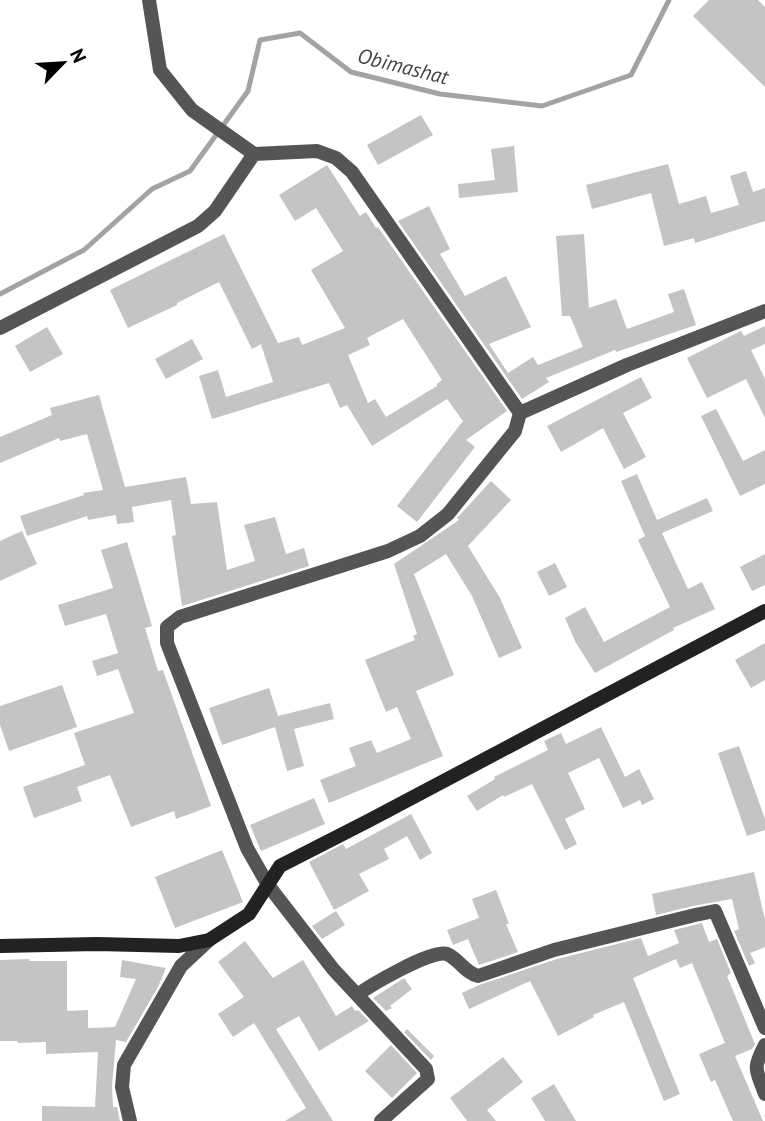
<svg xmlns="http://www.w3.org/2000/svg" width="765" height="1121" viewBox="0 0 765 1121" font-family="'PT Sans',sans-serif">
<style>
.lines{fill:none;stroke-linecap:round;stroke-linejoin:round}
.stream{stroke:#a3a3a3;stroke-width:5}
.building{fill:#c4c4c4;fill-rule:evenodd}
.street{stroke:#555;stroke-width:14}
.secondary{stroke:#222;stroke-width:14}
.labels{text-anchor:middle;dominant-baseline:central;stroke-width:5;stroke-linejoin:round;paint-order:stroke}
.water-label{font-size:21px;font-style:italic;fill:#444;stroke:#fff}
</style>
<rect width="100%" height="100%" fill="#fff"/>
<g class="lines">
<path class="stream" d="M0 294 84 250 152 189 190 171 248 91 260 40 300 33 351 72 440 94 542 106 631 75 669 0"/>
</g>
<path class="building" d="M709 0H758L765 7V87L693 16Z
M421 115 433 135 378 165 367 145Z
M514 146 518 192 459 198 458 184 495 180 491 149Z
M668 164 679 204 706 196 711 213 739 205 730 176 746 171 753 192 765 188V221L695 243 694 238 664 246 651 193 592 209 586 185Z
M327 165 360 216 366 212 376 228 378 227 507 411 466 440 475 447 417 522 397 506 463 421 447 399 372 446 347 405 340 408 329 383 212 419 199 376 218 370 226 397 273 382 261 344 252 349 219 282 177 303V305L128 328 110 290 224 234 278 343 299 337 302 345 345 328 311 270 343 251 316 208 295 221 279 195ZM403 319 442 380 437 384V386L386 417 375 399 368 403 348 355 370 345 367 338Z
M429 206 450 249 440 254 465 296 506 276 531 327 489 344 508 373 533 357 538 365 583 347 570 316H562L556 236 584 234 589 308 616 299 627 329 674 312 668 294 684 289 696 325 616 352 615 350 546 378 549 382 522 399 398 221Z
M765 326V344L751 350 765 379V418L746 379 707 398 687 358 741 331 744 336Z
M47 327 63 354 30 372 15 346Z
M192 339 203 359 166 379 155 359Z
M641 377 652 398 623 413 646 457 624 469 603 428 561 452 547 426Z
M99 395 125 487 186 477 191 504 217 502 227 570 255 561 244 525 275 517 286 554 304 548 309 566 182 606 172 536 176 535 171 500 132 507 134 522 117 524 116 515 88 520 87 516 27 536 20 516 84 495 83 493 103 490 87 434 60 441 59 438 0 463V437L52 415 50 408Z
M716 409 743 461 765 450V484L740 496 701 416Z
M637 474 657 520 707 498 713 511 662 533 688 589 702 582 715 609 673 628 674 630 595 673 576 643 565 618 585 607 604 642 670 607 638 540 645 536 621 481Z
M491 481 511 500 468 546 500 598 522 648 499 658 472 596 446 554 414 574 454 675 416 691 443 756 329 803 320 780 356 766 349 748 371 740 377 753 411 739 397 707 386 712 365 660 415 640 413 636 417 634 394 564 459 520 457 518Z
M22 531 37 564 0 581V541Z
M127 542 152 626 145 628 158 671 163 670 211 806 176 819 174 811 131 827 110 775 77 787 82 801 34 818 23 787 85 765 74 733 134 713 118 669 97 676 92 661 118 653 106 614 65 626 58 605 113 588 101 550Z
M765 554V585L752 591 740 567Z
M555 563 567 587 549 596 537 572Z
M765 643V680L751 688 735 660Z
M62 685 77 727 9 751 0 725V706Z
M269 688 278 716 330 703 334 719 294 729 304 766 287 771 275 727 222 745 209 708Z
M601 727 625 777 639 769 654 799 642 805 640 800 623 808 599 758 568 773 585 809 565 819 577 844 565 850 532 784 504 797 503 795 477 811 467 796 495 779 494 777 548 750 544 741 561 733 566 744Z
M739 746 765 819V830L747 836 718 753Z
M314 798 325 824 261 851 250 825Z
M411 814 432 853 420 860 407 836 384 849 389 859 359 874 369 891 334 910 309 862 343 844 346 849Z
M222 850 243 902 175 928 155 877Z
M754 872 765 920V947L750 953 755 963 749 966 734 931 739 929 732 899 693 906 656 915 652 894Z
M496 890 509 924H506L518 952 479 965 468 939 453 945 447 930 479 918 472 899Z
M336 911 345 925 322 939 312 926Z
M702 923 709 942 717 939 731 973 727 976 755 1044 752 1049 735 1056 763 1121H733L715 1080 711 1082 699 1054 725 1043 692 963 680 968 676 959 633 978 680 1094 664 1101 624 1002 593 1015 594 1017 558 1036 530 981 469 1009 462 993 479 985 557 959 641 938 648 956 679 943 674 930Z
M245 941 273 978 303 960 336 1016 352 1006 355 1011 358 1010 369 1021 319 1051 299 1016 276 1029 333 1121H285L306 1108 254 1023 233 1037 218 1014 244 997 218 962Z
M29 959V961H67V1011L88 1010V1028L115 1027 136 979 120 977 122 960 166 968 158 987 126 1042 116 1040 112 1086 113 1107H117L120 1121H42V1106L95 1107 98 1052 46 1054V1042L18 1043 17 1041H0V960Z
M404 978 412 989 390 1006 392 1008 386 1011 373 998Z
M407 1029 434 1056 431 1060 404 1032Z
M391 1045 417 1073 392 1098 365 1071Z
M503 1057 523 1082 487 1110 496 1121H467L450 1098Z
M554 1084 576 1121H545L531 1098Z"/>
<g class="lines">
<path class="street" d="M149 0 160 70 192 110 254 154 317 151 336 158 352 172 520 413
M0 328 198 226 215 211 254 154
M357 995C371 985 432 949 447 954 459 959 465 973 478 976L554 950 695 915 715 911 765 1028
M765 1045C752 1070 756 1069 765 1094
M130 1121 122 1087 124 1065 181 966 209 940
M381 1121 428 1079 426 1069 333 969 268 885 247 848 167 643V627L180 617 388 551 420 536 448 514 515 431 520 413 627 365 765 311"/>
<path class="secondary" d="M0 946 97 944 179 946 209 940 249 914 280 866 370 820 765 611"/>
</g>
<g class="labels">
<g class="water-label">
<text transform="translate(403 66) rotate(14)">Obimashat</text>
</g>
</g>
<g transform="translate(63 63) rotate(65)" stroke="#ffffff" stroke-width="5" paint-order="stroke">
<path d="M0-5L12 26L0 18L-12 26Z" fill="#000000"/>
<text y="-10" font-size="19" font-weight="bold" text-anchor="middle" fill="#000000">N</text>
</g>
</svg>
